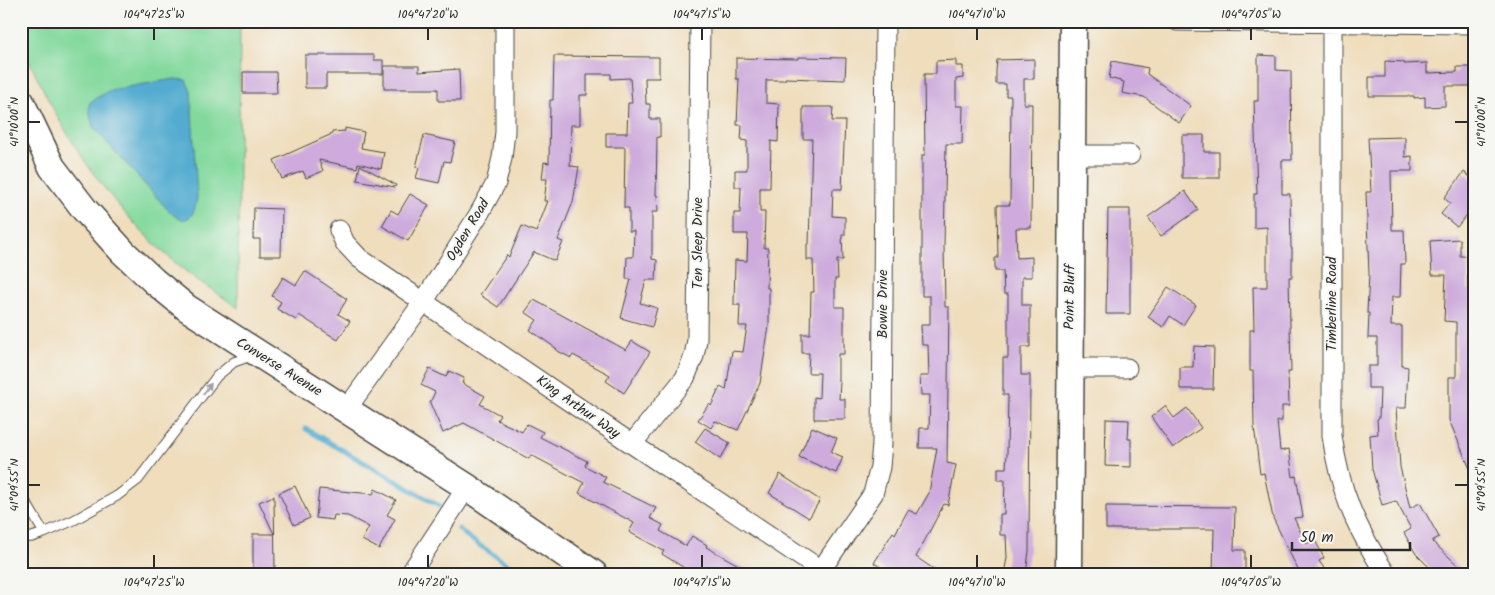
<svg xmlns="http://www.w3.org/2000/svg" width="1495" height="595" viewBox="0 0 1495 595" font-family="Kalam,sans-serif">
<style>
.green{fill:#83d99d;stroke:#578264}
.water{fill:#52acd0;stroke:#3e6c7e}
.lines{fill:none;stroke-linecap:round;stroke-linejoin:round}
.stream{stroke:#52acd0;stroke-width:5}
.building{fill:#ceabdc}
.lane-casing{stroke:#484641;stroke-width:11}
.street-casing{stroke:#484641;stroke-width:21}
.secondary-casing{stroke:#484641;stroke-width:29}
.lane{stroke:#fff;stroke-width:9}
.street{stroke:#fff;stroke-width:19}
.secondary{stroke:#fff;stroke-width:26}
.oneway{fill:#a0a0a0}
.ticks{fill:none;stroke:#2b2b2b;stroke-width:2}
.labels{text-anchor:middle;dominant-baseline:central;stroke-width:4;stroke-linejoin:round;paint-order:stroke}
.street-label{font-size:14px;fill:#2b2b2b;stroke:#f6f6f2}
.neatline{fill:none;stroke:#2b2b2b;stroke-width:2}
.ticks-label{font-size:12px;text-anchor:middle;fill:#2b2b2b}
</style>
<rect width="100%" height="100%" fill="#f6f6f2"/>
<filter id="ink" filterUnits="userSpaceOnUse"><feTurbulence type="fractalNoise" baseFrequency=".02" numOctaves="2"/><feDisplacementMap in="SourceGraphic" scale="10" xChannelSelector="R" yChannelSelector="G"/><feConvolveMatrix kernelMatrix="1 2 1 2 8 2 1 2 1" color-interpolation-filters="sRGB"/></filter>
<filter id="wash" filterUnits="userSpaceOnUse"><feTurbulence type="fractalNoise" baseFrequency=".0096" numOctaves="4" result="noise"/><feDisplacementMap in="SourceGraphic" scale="20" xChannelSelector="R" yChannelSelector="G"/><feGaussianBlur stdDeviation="1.12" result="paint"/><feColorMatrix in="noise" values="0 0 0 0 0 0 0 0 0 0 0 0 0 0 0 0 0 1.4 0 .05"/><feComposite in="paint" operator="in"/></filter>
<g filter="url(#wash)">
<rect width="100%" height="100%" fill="#efddbc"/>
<path class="green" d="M21 21H240L238 308C222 296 204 285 188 273 129 227 82 165 48 99 39 81 27 60 22 40 20 34 21 27 21 21Z"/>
<path class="water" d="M174 79 186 80 191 91 197 197C195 217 186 228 169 211L93 127 89 110 90 102 110 90Z"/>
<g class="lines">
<path class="stream" d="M306 429 439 506
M459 529 469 538 522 574"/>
</g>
<g id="blocks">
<path class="building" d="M305 55H374V60H383V74H326V88H305Z
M1258 55 1276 56V70L1291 71 1292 160H1282V194H1290L1291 248H1292V277H1289L1291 372H1288L1289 406H1282V421H1277L1280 451 1289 449 1293 477 1296 476 1303 517 1294 518 1306 544 1315 540 1324 558 1319 561 1328 574H1300L1273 518 1264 473 1260 474 1254 426 1253 371H1250V330H1254L1253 287H1267V227L1254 228V194H1257L1254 101H1258Z
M554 56 659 57V78H645L646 104H650V119H660V137H657L656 195H657L658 212H652V259L657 260 656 280H646L640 303 657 308 652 327 621 318 631 279H626L627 257H633L634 231H629V208H624L625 147H606V133H627L628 103H632L630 78 611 79V74H587V95H580V125H571L570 166 579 167 573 202 558 240 563 242 555 261 534 252 498 307 480 295 507 255 509 257 522 226 536 232 548 201H544L547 179H542L544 162 549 163 550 100H553Z
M798 57 846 58 845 80 785 78V80H766V103L779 104 778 142 771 141 770 188H760V212H765L764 248H768L767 288H769V326L760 383 738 430 715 421 711 428 698 420 709 404 711 406 720 387 726 390 732 351 743 352 747 326H739L740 305H734L735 260 747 261 748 234H734V213H740L741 187H735V170H747V141L741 140 742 125H737L739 79H736V58L798 59Z
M1034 59V79H1024V104H1032L1031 228H1016L1017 258 1032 257V277H1022V305H1030V347H1021V375H1030L1029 551 1026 574H1004L1007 558 1006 535H1000V514H1004L1005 480H998V468H1006L1007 454 1008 395H1003V358H1008V294H1004L1003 271H995V258H998L997 205H1010L1011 96H1006V84H996V71L997 60Z
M956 60V66H963V78L956 79V106H963L962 144H946L944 245 945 307H949L947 463 956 465 948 505 944 504 916 557 941 574H891L874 563 893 532 895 534 908 510 917 514 929 493 937 448H919L920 428H929L930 395H921L920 376H929L928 345H922L921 325H930V296H922V155H925L924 74H936V61Z
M1112 61 1148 68 1147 74 1191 106 1179 123 1144 97 1122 93 1124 82 1109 78Z
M1385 61 1404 62V64L1427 63V73L1457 72V67H1474V86H1445V106L1425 107V97L1414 98V96H1369V77H1385Z
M384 66H419V72L459 69 460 101H438V89H384Z
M243 72H276L277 93H243Z
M803 107H833L832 121H845L842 189H833L832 216 845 217V235H842L843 260H837L838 279H835V307H844V354H838V381H840L839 399H845V419H814V397L819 398 820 373H808L809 353H802V334H810L811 292H814L813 260H807V244H809L812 139H803Z
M345 128 364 132 361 148 384 152 381 169 358 163 357 168 319 160 323 171 306 178 303 171 282 179 274 160 332 134V132L345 131Z
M424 135 455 142 450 162 444 161 439 183 416 178 419 168 416 167Z
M1182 135H1204V152H1219V178H1182Z
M1405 137V157L1412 156V171H1391L1392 230H1404L1405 264H1401L1400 297H1392L1391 326H1402V366L1408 367 1406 408H1396L1400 467 1410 508 1420 503 1439 537 1432 541 1467 574H1436L1416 554 1404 533 1411 529 1396 501 1382 505 1372 469 1370 435 1378 434 1377 419 1379 418 1380 388H1368V366H1377V338H1368L1369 313H1367L1369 274 1366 192H1371L1368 138Z
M360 165 396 185 395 187 357 180Z
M1464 172 1474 180V206L1457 227 1441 214 1450 203 1444 198Z
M1185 191 1198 210 1161 236 1148 217Z
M410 194 429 205 408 241 382 226 391 210 398 214Z
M254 208 282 209 281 256H260V239H253Z
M1108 209H1130V314H1106Z
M1460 239V256H1467L1468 290H1474V478L1449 420V377H1456V322L1444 321 1446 275H1432L1430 241Z
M305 271 347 299 338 314 350 321 338 340 299 315 296 320 277 309 281 302 272 296 283 277 296 285Z
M1168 287 1196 305 1183 325 1170 316 1163 327 1148 317Z
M534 300 626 350 632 341 650 352 624 393 606 381 610 375 573 355 571 358 556 350 557 349 530 330 537 320 525 312Z
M1194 346 1214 347 1213 389H1180V367H1193Z
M429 369 446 377 449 371 464 378 462 383 485 396 480 404 500 415 497 420 522 432 527 424 543 432 540 437 587 461 585 466 606 477 603 482 656 508 650 518 663 525 660 531 686 546 692 536 707 545 706 547 755 574H694L662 554 664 551 629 532 634 523 579 493 584 483 531 455 529 459 464 423 443 433 430 403 435 392 421 385Z
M1165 406 1174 418 1187 408 1201 428 1173 448 1151 417Z
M1106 419 1129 420 1128 439H1131V467L1105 466Z
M812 427 837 438 831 452 843 457 836 473 799 457Z
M705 428 730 443 720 459 695 442Z
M780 474 820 500 809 518 769 493Z
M295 486 310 518 294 525 279 493Z
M319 489 373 494 375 489 396 500 387 515 395 519 379 549 362 540 369 527 348 516 334 515 333 520 316 518Z
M274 496 275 571H253V534H274L259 502Z
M1106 506 1235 507 1234 550H1245V574H1213L1214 529H1106Z"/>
</g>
</g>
<g filter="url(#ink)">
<use href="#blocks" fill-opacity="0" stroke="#484641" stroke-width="1"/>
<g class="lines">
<g class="lane-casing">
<path id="lane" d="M21 494 44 533 74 520 117 496 138 480 217 376 234 362 251 356
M21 538 32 537 44 533"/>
</g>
<g class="street-casing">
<path id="street" d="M1177 21 1474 24
M1332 23V436C1340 492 1355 526 1386 574
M1072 155H1130
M339 230 345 243 359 258 632 444 827 574
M1069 368H1127
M346 410 424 301 479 214 496 183 502 158 505 132V21
M632 444 685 378 694 356 697 340 700 21
M821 570 873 494 880 467 882 444 885 21
M410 574 467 487"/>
</g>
<g class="secondary-casing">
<path id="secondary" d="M21 102 52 167 85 210 123 252 154 281 187 308 467 487 594 574
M1069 574 1073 21"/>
</g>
<use href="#lane" class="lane"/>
<use href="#street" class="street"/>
<use href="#secondary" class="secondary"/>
</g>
<defs><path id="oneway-solid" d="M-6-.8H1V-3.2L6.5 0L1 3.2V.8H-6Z" transform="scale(1.25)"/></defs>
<use class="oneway" href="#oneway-solid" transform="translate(207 389) rotate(-53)"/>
</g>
<path class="ticks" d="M154 28V40M428 28V40M702 28V40M977 28V40M1251 28V40M28 122H40M1455 122H1468M28 485H40M1455 485H1468M154 555V568M428 555V568M702 555V568M977 555V568M1251 555V568"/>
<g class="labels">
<g class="street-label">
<text transform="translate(468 230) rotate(-59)">Ogden Road</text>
<text transform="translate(698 243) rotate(-90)">Ten Sleep Drive</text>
<text transform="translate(1070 297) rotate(-89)">Point Bluff</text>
<text transform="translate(883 304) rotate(-90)">Bowie Drive</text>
<text transform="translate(1332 304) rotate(-90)">Timberline Road</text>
<text transform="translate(279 367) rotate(32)">Converse Avenue</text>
<text transform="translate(578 407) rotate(35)">King Arthur Way</text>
</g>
</g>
<rect width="1495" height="595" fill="none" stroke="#f6f6f2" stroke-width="55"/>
<path d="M1292 542v8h118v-8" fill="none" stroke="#2b2b2b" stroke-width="2.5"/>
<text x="1300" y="542" font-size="15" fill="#2b2b2b" stroke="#f6f6f2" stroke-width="4" paint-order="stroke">50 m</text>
<rect x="28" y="28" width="1440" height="540" class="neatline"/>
<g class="ticks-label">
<text x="154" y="18">104°47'25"W</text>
<text x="428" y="18">104°47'20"W</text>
<text x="702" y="18">104°47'15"W</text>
<text x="977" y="18">104°47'10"W</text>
<text x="1251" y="18">104°47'05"W</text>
<text transform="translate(14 122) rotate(-90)" y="4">41°10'00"N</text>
<text transform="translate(1481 122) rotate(-90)" y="4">41°10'00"N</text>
<text transform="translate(14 485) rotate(-90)" y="4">41°09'55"N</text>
<text transform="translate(1481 485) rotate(-90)" y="4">41°09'55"N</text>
<text x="154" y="586">104°47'25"W</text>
<text x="428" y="586">104°47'20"W</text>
<text x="702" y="586">104°47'15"W</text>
<text x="977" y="586">104°47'10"W</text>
<text x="1251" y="586">104°47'05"W</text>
</g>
</svg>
